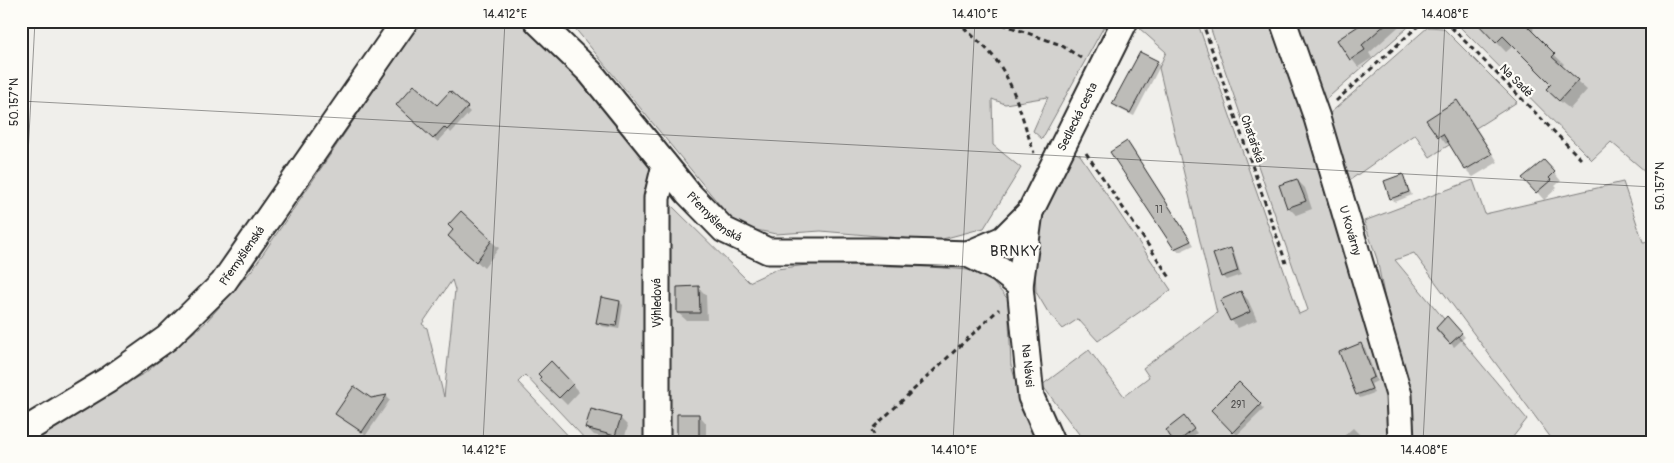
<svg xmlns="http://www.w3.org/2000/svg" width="1674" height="463" viewBox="0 0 1674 463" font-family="Pangolin,sans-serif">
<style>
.green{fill:#d3d2cf;stroke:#7f7e7d;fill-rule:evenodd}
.shadow{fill:#0003}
.building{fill:#bdbcb8;stroke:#2b2b2b}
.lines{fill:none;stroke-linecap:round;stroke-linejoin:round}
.minor-casing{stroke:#2b2b2b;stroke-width:29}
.path{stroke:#2b2b2b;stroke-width:3;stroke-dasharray:5 4;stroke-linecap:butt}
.minor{stroke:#fdfcf7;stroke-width:25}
.ticks{fill:none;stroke:#2b2b2b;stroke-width:1;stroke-opacity:0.45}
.labels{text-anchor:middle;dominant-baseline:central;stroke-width:4.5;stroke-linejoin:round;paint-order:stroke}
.number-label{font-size:10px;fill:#504f4e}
.street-label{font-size:12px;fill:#2b2b2b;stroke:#fdfcf7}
.quarter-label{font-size:15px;letter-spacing:1px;fill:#2b2b2b;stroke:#fdfcf7}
.neatline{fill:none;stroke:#2b2b2b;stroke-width:2}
.ticks-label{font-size:12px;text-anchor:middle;fill:#2b2b2b}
</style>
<rect width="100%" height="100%" fill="#f0efeb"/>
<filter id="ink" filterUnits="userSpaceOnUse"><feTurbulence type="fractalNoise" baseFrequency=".02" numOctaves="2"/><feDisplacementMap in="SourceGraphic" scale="10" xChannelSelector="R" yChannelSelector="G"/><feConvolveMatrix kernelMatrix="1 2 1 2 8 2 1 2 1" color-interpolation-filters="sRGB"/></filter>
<g filter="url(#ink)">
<path class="green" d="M421 21H515L532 30 619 116 661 186 647 442H588L525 375 518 382 574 442H24L45 427 145 373 206 322 252 270ZM452 280 455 290 444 397 427 328 422 324Z
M569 21H1107L1042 139 1033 131 1048 97 1005 104 992 99 993 145 1021 168 984 228 935 241 821 231 776 234 737 226Z
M1142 21H1197L1299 314 1308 310 1208 21H1275L1366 284 1392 420 1393 442H1085L1042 385 1089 350 1124 396 1149 377 1143 368 1217 313 1159 68 1166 52 1139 28Z
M1293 21H1415L1322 103Z
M1460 21H1653V178L1611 142 1592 160 1457 24Z
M1428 27 1443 28 1517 102 1430 157 1415 134 1350 180 1328 115Z
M1070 151 1080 155 1171 290 1098 341 1078 319 1063 329 1048 312 1036 292 1034 247 1037 219Z
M1473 180 1485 214 1623 182 1643 242 1653 241V442H1554L1414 253 1395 260 1444 319 1436 329 1450 344 1458 336 1527 419 1509 442H1413L1377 259 1364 221Z
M669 203 749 282 777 269 814 264 929 267 982 271 1008 299 1011 365 1028 422 1036 442H666Z"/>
<path class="shadow" d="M1368 21H1405L1369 53 1372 58 1358 67 1338 41Z
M1480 21H1534L1533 34 1564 64 1561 67 1587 90 1570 109 1557 99 1553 84 1514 45 1506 52 1480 25Z
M1157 62 1160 66 1134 116 1117 108 1114 104Z
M450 93 470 112 451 133 449 130 438 142 397 105 437 107Z
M1457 101 1464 109 1498 162 1473 177 1466 170 1449 142 1446 144 1427 120Z
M1127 143 1131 146 1194 245 1179 252 1175 249 1112 152Z
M1551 169 1561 181 1555 186 1557 188 1544 200 1537 192Z
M1402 175 1412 195 1395 202 1391 198Z
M1297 180 1305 188 1312 209 1296 215 1288 207Z
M491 241 499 248 484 268 457 243Z
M1230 249 1234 253 1241 275 1226 280 1222 276Z
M699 288 706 295 707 320H686L678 313Z
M1241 292 1248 300 1257 320 1238 328 1231 320Z
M620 302 623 305 619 329 601 326 598 322Z
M1447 318 1465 337 1454 347 1437 328Z
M1361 345 1365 348 1377 381 1371 384 1374 393 1360 398 1357 394Z
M551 363 579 392 567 405 541 379Z
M1239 384 1264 409 1237 435 1212 410Z
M387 397 390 400 366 435 340 417 371 399Z
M699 415 706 423V442H678Z
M620 418 628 426 623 442 594 435 587 428Z
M1187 421 1197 433 1186 442H1176Z
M1353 428 1367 442H1337Z
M464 438 468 442H459Z"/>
<path class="building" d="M1366 21H1389L1362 45 1365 50 1350 60 1337 40Z
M1475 21H1522L1555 54 1552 57 1578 80 1559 101 1546 89 1551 84 1503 36 1496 43Z
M1140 52 1158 61 1130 113 1112 104Z
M414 85 437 105 450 91 468 107 447 130 444 127 433 139 396 105Z
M1457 100 1492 154 1465 170 1443 134 1438 137 1426 120Z
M1127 141 1191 241 1174 249 1110 152Z
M1544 160 1555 172 1549 178 1551 180 1536 193 1522 178Z
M1403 174 1409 192 1390 199 1384 181Z
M1297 179 1306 201 1287 208 1279 185Z
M461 211 492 240 476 262 448 236 453 230 448 225Z
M1231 248 1238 271 1221 277 1213 254Z
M699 286 700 313H677V287Z
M1241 291 1250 312 1230 321 1220 300Z
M601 297 620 301 616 326 596 323Z
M1447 316 1462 333 1450 344 1436 328Z
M1361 343 1374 377 1368 380 1372 389 1356 395 1339 352Z
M551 361 573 384 559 398 539 379 541 377 538 374Z
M1239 382 1261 404 1233 433 1211 410Z
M354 386 371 398 387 395 362 432 335 414Z
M591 409 621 417 615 436 585 428Z
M677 414H699V442H677Z
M1184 416 1194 429 1178 442H1174L1166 430Z"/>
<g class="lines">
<g class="minor-casing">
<g id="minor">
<path id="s1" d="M537 21 590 72 688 193 724 230 768 251H876L968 254 1000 270 1020 286 1031 397 1051 442"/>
<path id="s2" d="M1283 21 1317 118 1399 395 1401 442"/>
<path d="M968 254 1003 239 1030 212"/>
<path id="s3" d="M1020 286 1030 212 1125 21"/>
<path id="s4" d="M21 433 108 380 167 338 223 283 405 21"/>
<path d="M657 442V198L665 165"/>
</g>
</g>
<path class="path" d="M958 21C970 35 986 46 996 60 1016 87 1023 122 1034 153
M994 21 1061 45 1081 58
M1202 21 1286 263
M1435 21 1447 23 1581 159
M1336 101 1418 26 1433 21
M1086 153 1171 279
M879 442 871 430 999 309"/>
<use href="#minor" class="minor"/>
</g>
</g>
<path class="ticks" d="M21 101 1653 187M21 288 35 21M483 442 505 21M953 442 975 21M1423 442 1445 21"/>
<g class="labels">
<g class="number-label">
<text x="1159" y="210">11</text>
<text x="1238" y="405">291</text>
</g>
<g class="street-label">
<text transform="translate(1516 81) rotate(45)">Na Sadě</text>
<text stroke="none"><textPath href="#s3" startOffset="181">Sedlecká cesta</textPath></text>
<text transform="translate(1252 139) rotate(71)">Chatařská</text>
<text stroke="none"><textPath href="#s1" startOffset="265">Přemyšlenská</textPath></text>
<text stroke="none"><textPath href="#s2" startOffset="220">U Kovárny</textPath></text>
<text stroke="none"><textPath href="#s4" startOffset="286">Přemyšlenská</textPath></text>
<text transform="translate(657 303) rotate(-90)">Výhledová</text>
<text stroke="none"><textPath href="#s1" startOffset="671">Na Návsi</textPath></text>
</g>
<g class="quarter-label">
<text x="1015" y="251">BRNKY</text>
</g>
</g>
<rect width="1674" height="463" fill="none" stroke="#fdfcf7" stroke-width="55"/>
<rect x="28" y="28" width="1618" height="408" class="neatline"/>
<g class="ticks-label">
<text x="505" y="18">14.412°E</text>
<text x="975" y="18">14.410°E</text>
<text x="1445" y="18">14.408°E</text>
<text transform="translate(14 102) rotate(-90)" y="4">50.157°N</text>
<text transform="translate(1660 186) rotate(-90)" y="4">50.157°N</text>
<text x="484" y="454">14.412°E</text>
<text x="954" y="454">14.410°E</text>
<text x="1424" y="454">14.408°E</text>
</g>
</svg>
